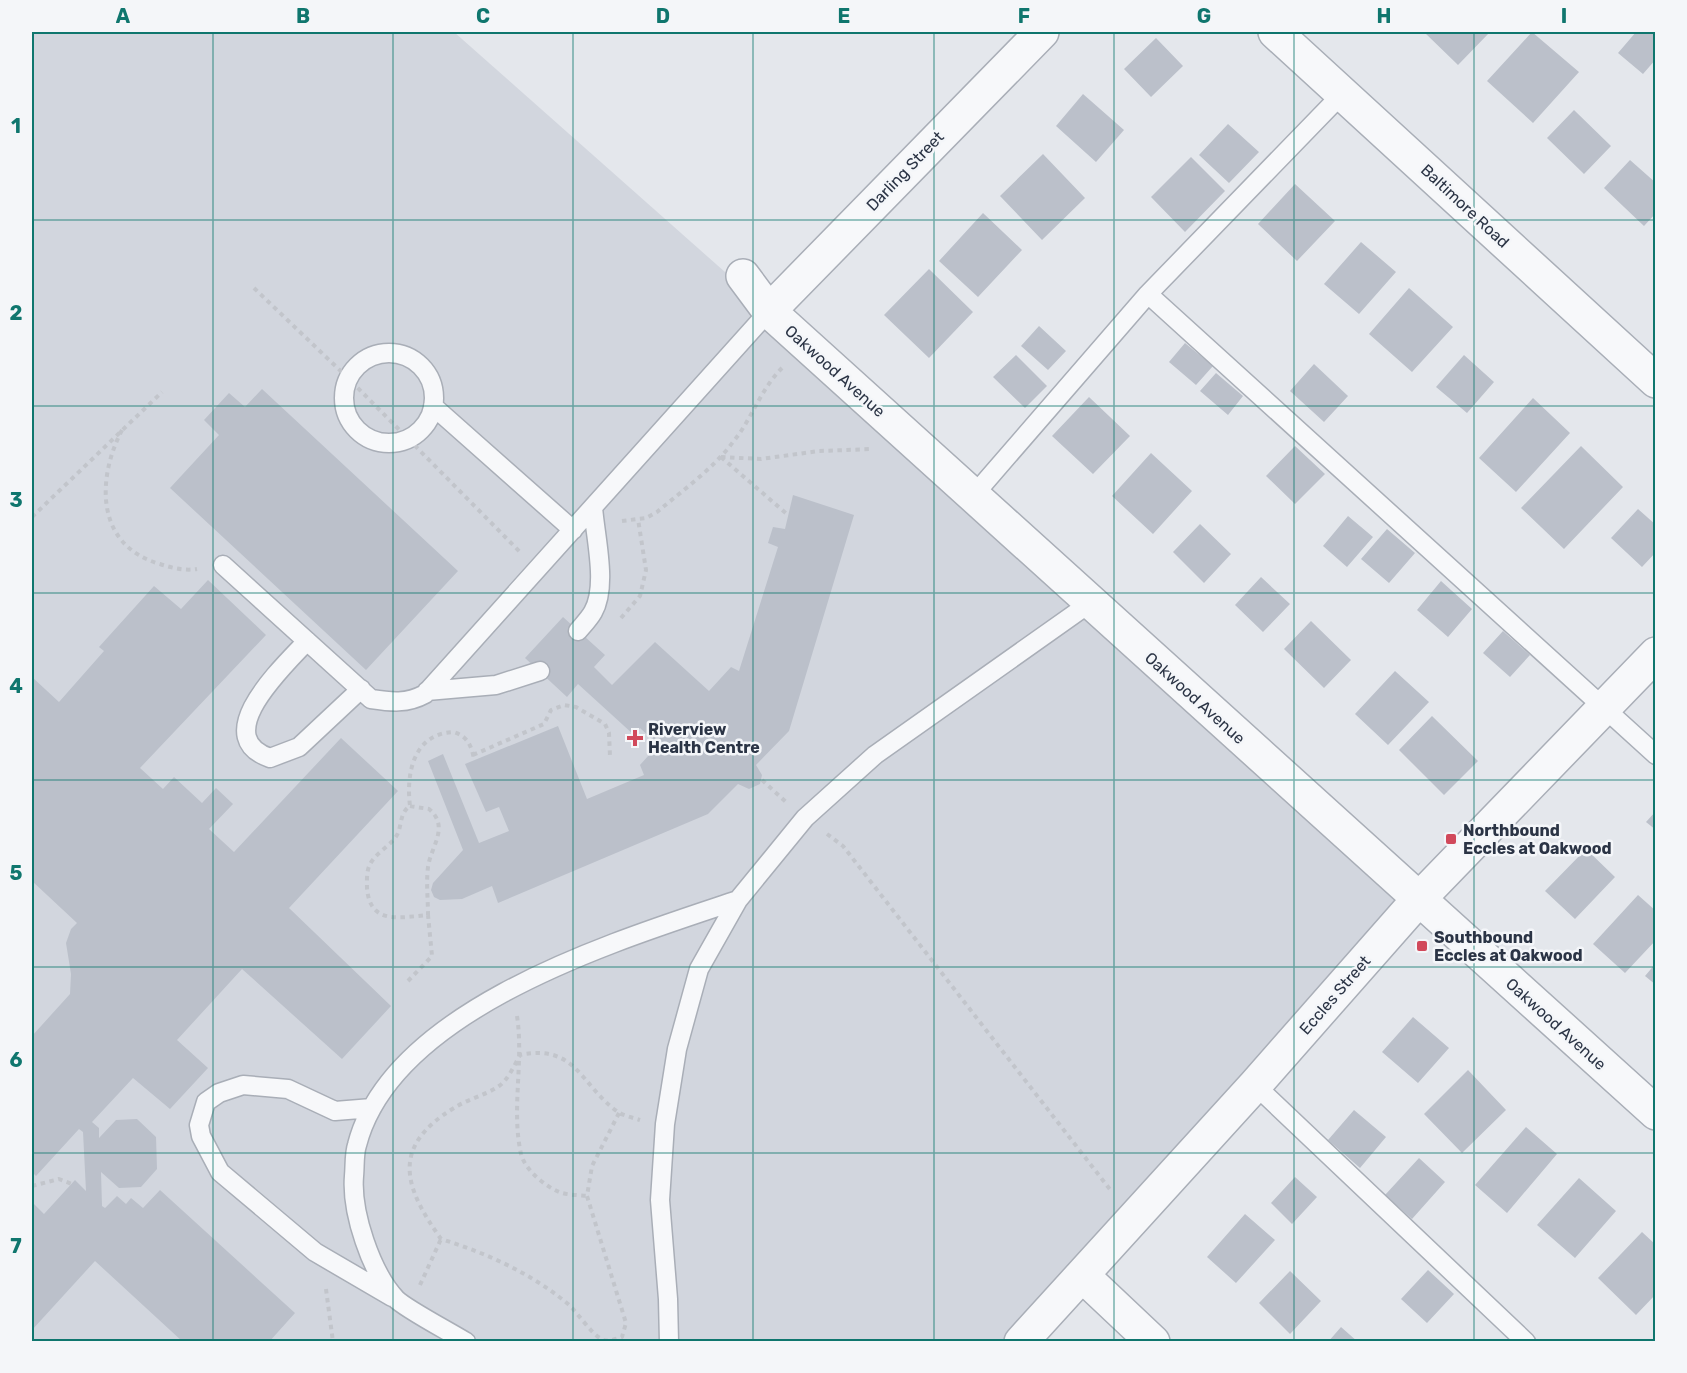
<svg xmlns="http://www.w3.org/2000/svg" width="1687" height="1373" viewBox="0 0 1687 1373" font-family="Rubik,sans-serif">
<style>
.built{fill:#d2d6de}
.building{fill:#bbc0ca}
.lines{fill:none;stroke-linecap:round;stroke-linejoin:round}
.lane-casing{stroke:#a9aeb7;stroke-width:21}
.street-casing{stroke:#a9aeb7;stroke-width:36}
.path{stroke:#c2c5cb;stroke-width:4;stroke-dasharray:4.5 4.5;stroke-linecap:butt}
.lane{stroke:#f7f8fa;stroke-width:18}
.street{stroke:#f7f8fa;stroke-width:33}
.grid{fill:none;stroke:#0f766e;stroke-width:1.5;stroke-opacity:0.55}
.poi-dot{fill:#d1495b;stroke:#f4f6f9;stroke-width:2}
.labels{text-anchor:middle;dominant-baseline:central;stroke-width:5;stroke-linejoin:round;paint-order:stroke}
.street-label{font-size:16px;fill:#2b3445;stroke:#f4f6f9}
.poi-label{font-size:16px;font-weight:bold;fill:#2b3445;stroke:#f4f6f9;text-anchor:start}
.neatline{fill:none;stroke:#0f766e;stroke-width:2}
.grid-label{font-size:20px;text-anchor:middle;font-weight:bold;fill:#0f766e}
</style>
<rect width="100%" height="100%" fill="#e4e7ec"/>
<path class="built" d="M32 32H454L769 311 1418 900 1021 1341H32Z"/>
<path class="building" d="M1424 32H1490L1458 65Z
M1532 32 1579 72 1533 123 1487 81Z
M1636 32 1656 33V59L1643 74 1618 53Z
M1156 38 1183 66 1151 97 1124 69Z
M1083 94 1124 130 1096 162 1056 126Z
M1574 110 1611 146 1584 174 1547 138Z
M1228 124 1259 152 1229 183 1199 155Z
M1043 154 1085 198 1042 240 1000 196Z
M1191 157 1225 191 1185 232 1151 197Z
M1630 160 1656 183V213L1644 226 1604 188Z
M1295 184 1335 221 1297 261 1258 224Z
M983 213 1022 250 978 297 939 261Z
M1361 242 1396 272 1359 314 1324 284Z
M929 269 973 312 929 358 884 315Z
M1409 288 1453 327 1412 372 1369 334Z
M1039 326 1066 351 1048 370 1021 346Z
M1185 343 1213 366 1196 385 1169 362Z
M1016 355 1047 386 1025 408 993 377Z
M1464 355 1494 382 1467 413 1436 387Z
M1314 364 1348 396 1324 422 1290 391Z
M1216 373 1243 396 1228 415 1200 391Z
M262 389 458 571 366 670 170 488 219 435 204 420 229 393 245 407Z
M1089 397 1130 436 1093 474 1052 436Z
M1533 398 1570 433 1516 492 1479 458Z
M1295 446 1325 474 1295 504 1266 476Z
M1581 446 1623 487 1564 549 1521 508Z
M1151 453 1192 491 1153 534 1112 496Z
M793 495 854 515 789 731 756 765 762 775 760 784 749 789 738 784 708 814 498 903 492 886 462 899 440 900 434 897 431 890 433 883 463 850 428 761 443 754 479 843 509 831 499 807 486 812 465 764 558 726 587 799 644 775 640 765 658 745 640 728 634 735 578 684 567 697 525 658 563 617 605 655 594 667 612 685 655 642 709 691 731 667 739 671 778 547 768 543 773 527 785 529Z
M1638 509 1656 525V552L1642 567 1611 538Z
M1348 516 1373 537 1347 567 1323 546Z
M1200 524 1231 554 1204 583 1173 552Z
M1387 529 1415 553 1389 583 1361 559Z
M1261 577 1290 604 1263 632 1235 605Z
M208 580 266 635 140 768 163 789 174 777 202 803 216 788 233 804 209 829 234 852 341 738 396 789 398 791 289 908 391 1006 342 1059 242 969 177 1040 208 1068 170 1109 133 1078 92 1122 99 1128V1138L116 1120 137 1119 156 1137 157 1169 141 1187 119 1188 101 1172 102 1206 105 1208 117 1196 126 1204 131 1198 143 1208 160 1190 295 1313 269 1342H183L95 1261 32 1330V1202L44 1214 75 1180 86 1191 83 1132 79 1129 36 1176 32 1172V1036L70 994 71 974 66 943 71 929 77 923 32 881V677L59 702 104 651 99 647 154 586 181 609Z
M1441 581 1472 609 1448 637 1417 610Z
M1311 621 1351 660 1324 688 1284 649Z
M1503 631 1530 655 1510 677 1483 653Z
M1395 671 1429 702 1388 745 1355 714Z
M1432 716 1478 761 1444 795 1399 750Z
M1656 811V830L1646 822Z
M1586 849 1615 877 1575 919 1545 891Z
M1638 895 1656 911V940L1625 973 1593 944Z
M1656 963V985L1645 976Z
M1413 1017 1449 1048 1418 1083 1382 1052Z
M1468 1070 1506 1110 1462 1153 1424 1114Z
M1354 1110 1386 1137 1360 1168 1328 1140Z
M1526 1127 1557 1154 1507 1213 1475 1185Z
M1419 1158 1445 1182 1412 1219 1385 1195Z
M1295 1177 1317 1197 1292 1224 1271 1203Z
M1579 1178 1616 1211 1575 1258 1537 1225Z
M1245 1214 1275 1240 1236 1283 1207 1257Z
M1642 1232 1656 1245V1294L1636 1315 1598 1278Z
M1428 1270 1454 1294 1427 1323 1401 1299Z
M1290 1271 1321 1301 1290 1334 1259 1303Z
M1341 1327 1358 1342H1328Z"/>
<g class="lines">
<g class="lane-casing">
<path id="lane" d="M1148 294 1656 755
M344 398a45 45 0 1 1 90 0a45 45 0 1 1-90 0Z
M433 406 573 530
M973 496 1148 294 1342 94
M223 565 371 699C391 702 407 704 425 694L769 311
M578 631C583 625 589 619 593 612 608 586 595 536 593 507
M307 641C286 664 207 736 270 758L299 747 361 689
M427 691 496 685 540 671
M1255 1085 1526 1342
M372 1108 335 1111 288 1089 243 1085 219 1093 206 1102 199 1125 201 1136 220 1172 315 1252 392 1297
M466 1342C450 1332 406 1309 396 1299 371 1272 351 1212 354 1176 355 1166 354 1154 357 1145 392 1008 619 940 738 900
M669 1342 668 1299 660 1200 665 1124 677 1049 699 969 738 900 805 818 875 755 1090 603"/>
</g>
<g class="street-casing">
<path id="street" d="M1275 32 1656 381
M743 276 769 311 1656 1113
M769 311 1042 32
M1083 1276 1153 1342
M1021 1342 1255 1085 1418 900 1656 654"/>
</g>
<path class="path" d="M254 288 348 378 520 552
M122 430C96 480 96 546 160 564 172 568 185 571 197 569
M721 457 761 459 819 451 872 449
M721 457 788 515
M32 517 162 392
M622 521 646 518 657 512C683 490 713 469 733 442 752 419 760 390 782 368
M621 618 640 596 646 570 638 519
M473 755 544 724 551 710 564 705 576 707 605 724 609 733 610 756
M762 780 786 802
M410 806 429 809C450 827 431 846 428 867 426 883 428 899 428 915 401 917 370 926 367 888 367 879 366 869 372 861 378 852 388 847 395 838 403 828 398 814 410 806 406 774 413 734 453 732 468 736 472 747 474 760
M827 834 843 846 1112 1192
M408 981 432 956 428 915
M517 1016C524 1062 511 1109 521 1154 525 1170 545 1186 559 1192 567 1195 578 1195 587 1196
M619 1113 592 1166 587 1196 626 1323 622 1337C616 1339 606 1343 600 1338 591 1333 577 1312 568 1304 531 1273 486 1253 441 1239 404 1187 390 1147 454 1108 468 1099 486 1095 499 1086 508 1080 515 1064 520 1055 576 1043 581 1086 618 1112 624 1116 634 1118 640 1120
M32 1186 59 1179 72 1184
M420 1285 441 1239
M326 1289 333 1342"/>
<use href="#lane" class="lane"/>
<use href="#street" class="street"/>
</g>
<path class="grid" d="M213 32V1342M393 32V1342M573 32V1342M753 32V1342M934 32V1342M1114 32V1342M1294 32V1342M1474 32V1342M32 220H1656M32 406H1656M32 593H1656M32 780H1656M32 967H1656M32 1153H1656"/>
<g class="poi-dot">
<path d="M632 729h6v6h6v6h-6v6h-6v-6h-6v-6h6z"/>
<rect x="1445" y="833" width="12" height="12" rx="3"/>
<rect x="1416" y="940" width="12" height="12" rx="3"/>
</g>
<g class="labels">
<g class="street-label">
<text transform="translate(905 171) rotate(-46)">Darling Street</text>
<text transform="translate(1465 206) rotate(43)">Baltimore Road</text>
<text transform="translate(835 371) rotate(42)">Oakwood Avenue</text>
<text transform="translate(1195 698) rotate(42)">Oakwood Avenue</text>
<text transform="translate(1335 995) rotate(-49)">Eccles Street</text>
<text transform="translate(1556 1024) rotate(42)">Oakwood Avenue</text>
</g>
<g class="poi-label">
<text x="648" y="729">Riverview<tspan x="648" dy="18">Health Centre</tspan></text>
<text x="1463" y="830">Northbound<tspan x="1463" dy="18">Eccles at Oakwood</tspan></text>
<text x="1434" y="937">Southbound<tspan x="1434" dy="18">Eccles at Oakwood</tspan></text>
</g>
</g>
<rect width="1687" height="1373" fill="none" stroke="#f4f6f9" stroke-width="66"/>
<rect x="33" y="33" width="1621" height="1307" class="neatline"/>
<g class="grid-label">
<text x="123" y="23">A</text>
<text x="303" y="23">B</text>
<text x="483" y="23">C</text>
<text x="663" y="23">D</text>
<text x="844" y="23">E</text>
<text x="1024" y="23">F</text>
<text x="1204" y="23">G</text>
<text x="1384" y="23">H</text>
<text x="1564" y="23">I</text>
<text x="16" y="133">1</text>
<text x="16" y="320">2</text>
<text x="16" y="507">3</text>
<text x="16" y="693">4</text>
<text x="16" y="880">5</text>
<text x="16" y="1067">6</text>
<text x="16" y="1253">7</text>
</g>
</svg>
